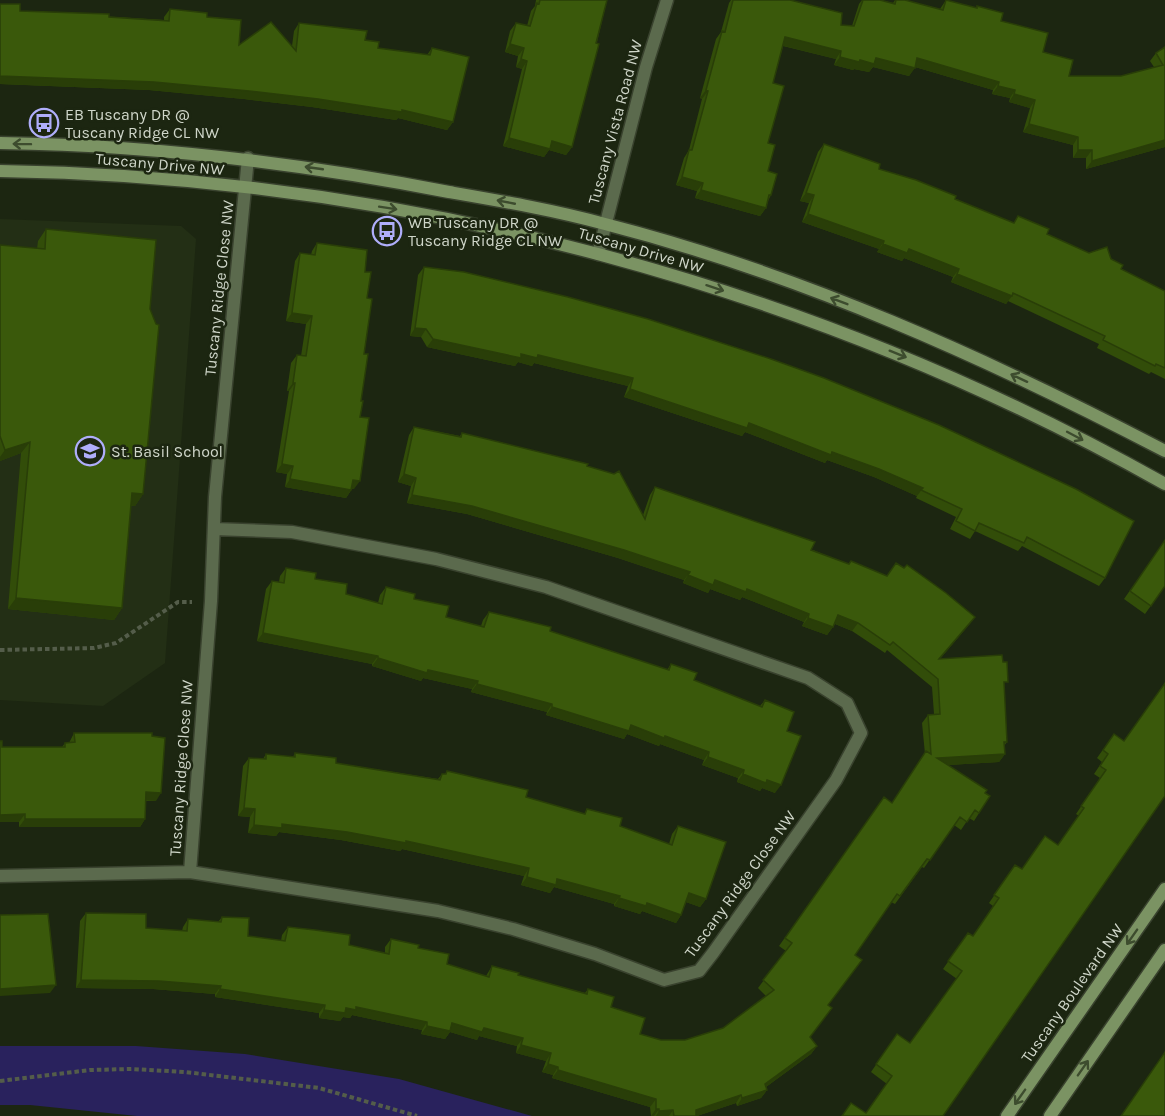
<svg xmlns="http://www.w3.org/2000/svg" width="1165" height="1116" viewBox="0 0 1165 1116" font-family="Karla,sans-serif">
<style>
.built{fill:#232f15}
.green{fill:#29225d}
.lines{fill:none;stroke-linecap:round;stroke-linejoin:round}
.street-casing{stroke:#39422e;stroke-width:15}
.secondary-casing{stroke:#39422e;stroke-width:15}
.path{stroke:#545d4a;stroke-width:4;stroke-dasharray:4.5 3;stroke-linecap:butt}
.street{stroke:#5b6a4d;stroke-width:12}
.secondary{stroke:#7b9363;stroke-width:12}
.wall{fill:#324d09}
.shaded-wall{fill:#293e08}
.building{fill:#3a590b;stroke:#293e08;stroke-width:1.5}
.oneway{stroke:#3d4c2e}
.labels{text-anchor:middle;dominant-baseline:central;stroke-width:5;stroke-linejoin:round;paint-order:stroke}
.poi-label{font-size:16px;fill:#cfd6c9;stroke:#1c2611;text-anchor:start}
.street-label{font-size:16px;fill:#cfd6c9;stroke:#1c2611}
</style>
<rect width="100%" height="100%" fill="#1c2611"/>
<path class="built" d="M0 219 181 226 196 239 165 663 103 706 0 700Z"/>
<path class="green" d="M0 1046H136L245 1054 399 1079 532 1116H137L30 1105H0Z"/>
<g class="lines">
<g class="street-casing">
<path id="street" d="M598 254 646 67 667 0
M214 529 292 532 436 559 546 587 808 678 847 703 861 733 836 780 713 953 699 971 664 980 595 954 513 929 438 911 190 872 211 601 215 497 248 158
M0 876 190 872"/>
</g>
<g class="secondary-casing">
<path id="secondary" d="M0 143C154 145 299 163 449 192 501 201 554 210 605 224 800 274 987 358 1165 451
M0 171C406 177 811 285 1165 484
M1007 1116 1165 889
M1050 1116 1165 950"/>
</g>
<path class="path" d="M0 650 94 648 116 643 178 602H192
M0 1081 90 1070 132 1069 185 1072 319 1088 417 1116"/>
<use href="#street" class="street"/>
<use href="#secondary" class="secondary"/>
</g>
<path class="wall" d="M536 0H607L572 147 566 155 549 150 544 157 503 146 522 69 516 67 518 56 505 52 510 31 516 23 527 26 531 11 535 6Z
M731 0H790L841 25 852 26 859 4 862 0H880L893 3 895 0H905L940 9 946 0 976 8 977 6 1001 21 1043 52 1069 76H1121L1154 67 1150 61 1156 53 1165 47V147L1086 169V158H1073V145L1023 132 1030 108 1009 102 1010 98 992 94 993 90 915 67 909 76 873 67 869 72 854 69 853 70 834 65 836 59 783 46 773 83 768 143V171L771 195 768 201 766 208 760 216 695 198 697 191 676 185 684 158 689 150 702 99 700 98 716 39 721 32 729 3Z
M0 4 20 11 164 20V17L170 9 207 17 239 45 292 46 294 31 299 23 365 40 378 48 427 55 432 48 453 122 447 130 398 118 396 120 312 107 244 99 149 90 0 84Z
M824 144 879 169 1014 223 1047 234 1089 253 1111 259 1121 269 1165 291V379L1151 372 1149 374 1097 348 1099 344 1008 301 1006 304 951 282 953 277 904 258 902 261 877 252 879 249 802 222 809 203 800 201 818 152Z
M46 229 150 309 143 494 135 506H131L122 608 114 620 8 609 21 453 0 461V245L37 249 38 241Z
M317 243 365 272 367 298 360 417 354 489H352L346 498 285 487 287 474 276 472 289 391H287L291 363 297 355 301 356 306 324 286 321 295 261 300 253 311 255 312 251Z
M424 267 568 297 1105 578 1099 586 1022 546 1018 551 975 531 970 539 950 529 956 517 916 498 917 496 874 477 827 460 825 463 745 432 742 436 624 397 628 386 534 363 532 366 518 362 515 366 427 347 421 337 410 336 418 275Z
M414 427 460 436 462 433 587 466 643 515 650 495 655 487 848 564 851 561 975 617 940 659 1004 687 1007 742 1004 746 1005 754 999 762 948 765 990 796 974 821 969 818 961 830 954 825 924 868 922 867 895 904 891 902 855 955 810 1037 817 1046 811 1054 766 1087 767 1090 761 1098 737 1106 736 1103 697 1116H651L650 1107 552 1078 553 1075 542 1072 546 1061 516 1053 517 1046 479 1036 477 1040 450 1032 445 1039 421 1034 422 1030 352 1015 350 1018 343 1017 340 1021 319 1018V1013L215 997V994L153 989 76 988 80 921 86 913 146 928 182 931 183 927 188 919 218 922 222 917 248 936 281 941 282 935 288 927 349 945 385 953V947L391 939 418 948 447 964 486 976 492 966 518 975 585 993 588 989 611 1007 640 1034 661 1040H685L723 1028 766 996 758 988 786 951 779 946 884 797 892 803 925 754 922 723 928 715 934 714 932 687 887 650 885 653 852 631 835 624 827 635 802 626 804 622 742 597 740 600 710 589 708 593 683 583 684 580 618 558 467 514 407 503 411 486 398 482 409 435Z
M1165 540V586L1145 614 1124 599Z
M286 568 315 579 346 594 378 603 380 595 386 587 414 599 446 617 481 626 483 620 489 612 667 670 671 664 694 680 760 706 765 700 787 731 775 793 762 788 760 791 737 782 738 778 702 765 704 760 660 744 659 746 627 734 624 739 546 715 547 712 471 692 472 689 423 678 421 681 372 666V664L257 641 266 589 272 581 279 582 280 576Z
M74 733 156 801H146L145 819 140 827H19V822L2 747H62L65 743H69Z
M1114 734 1132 842 866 1113 887 1084 871 1072 897 1034 910 1043 957 979 943 969 968 933 973 936 993 906 989 903 1015 865 1022 869 1058 845 1079 816 1076 814 1100 778 1094 774 1102 762 1097 758Z
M295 753 336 763 438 779 442 774H445L447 771 526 797 584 814 587 809 620 826 669 844 672 834 678 826 706 899 700 907 686 902 681 915 676 923 642 911 640 914 614 906V904L554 887 550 893 521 885 524 876 402 849 400 851 341 840 279 832 276 836 248 833 250 817 238 816 243 766 249 758 263 759 266 754 293 757Z"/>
<path class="shaded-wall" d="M785 37 841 51 836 59 780 45Z
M510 44 524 48 518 56 505 52Z
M840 57 860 60 876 58 915 68 909 76 873 67 869 72 854 69 853 70 834 65Z
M917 58 999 82 993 90 912 66Z
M521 59 527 61 522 69 516 67Z
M0 76 154 82 249 91 402 110 453 122 447 130 398 118 396 120 312 107 244 99 149 90 0 84Z
M998 86 1015 90 1010 98 992 94Z
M706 90 708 91 702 99 700 98Z
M1014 94 1035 100 1030 108 1009 102Z
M1029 124 1078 137 1073 145 1023 132Z
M509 138 552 141 572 147 566 155 549 150 544 157 503 146Z
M1165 140V147L1086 169 1092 161Z
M1078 150H1092L1086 158H1073Z
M682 177 703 183 697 191 676 185Z
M701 190 766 208 760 216 695 198Z
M806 193 814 195 809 203 800 201Z
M808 214 884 241 879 249 802 222Z
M883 244 909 249 959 269 953 277 904 258 902 261 877 252Z
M957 274 1012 296 1006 304 951 282Z
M292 313 312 316 306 324 286 321Z
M415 328 426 329 421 337 410 336Z
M433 339 538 355 633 378 628 386 534 363 532 366 518 362 515 366 427 347Z
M293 383H295L289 391H287Z
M630 389 749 423 879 469 923 488 917 496 874 477 827 460 825 463 745 432 742 436 624 397Z
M30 442 21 453 0 461V457L5 450Z
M282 464 293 466 287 474 276 472Z
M404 474 416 478 411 486 398 482Z
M290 479 351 490 346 498 285 487Z
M353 480 360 481 354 489 348 488Z
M132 493 143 494 135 506 124 505Z
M412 495 472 506 624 550 690 572 684 580 618 558 467 514 407 503Z
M688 575 715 580 747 589 809 614 804 622 742 597 740 600 710 589 708 593 683 583Z
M16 598 122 608 114 620 8 609Z
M838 615 858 623 852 631 833 623Z
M975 617 969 625 933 667 939 659Z
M808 618 833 627 827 635 802 626Z
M263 633 378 656 372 664 257 641Z
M378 658 478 681 472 689 423 678 421 681 372 666Z
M477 684 552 704 547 712 471 692Z
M552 707 631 725 665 736 709 752 704 760 660 744 659 746 627 734 624 739 546 715Z
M1005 754 999 762 932 766 937 758Z
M708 757 744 770 738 778 702 765Z
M743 774 767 780 781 785 775 793 762 788 760 791 737 782Z
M146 792 161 793 156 801 140 800Z
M244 808 255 809 250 817 238 816Z
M25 814 19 822H0V815Z
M25 819H145L140 827H19Z
M282 824 347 832 406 841 529 868 524 876 402 849 400 851 341 840 279 832 276 836 248 833 254 825Z
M527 877 557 879 620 896 614 904 554 887 550 893 521 885Z
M689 893 706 899 700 907 683 901Z
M619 898 647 903 681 915 676 923 642 911 640 914 614 906Z
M81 980 159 981 221 986 215 994 153 989 76 988Z
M56 985 50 993 0 996V989Z
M220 989 325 1005 319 1013 215 997Z
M356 1007 427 1022 422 1030 352 1015 350 1018 343 1017 340 1021 319 1018 324 1010Z
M452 1023 484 1028 523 1038 517 1046 479 1036 477 1040 450 1032 445 1039 421 1034 427 1026Z
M521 1045 551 1053 546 1061 516 1053Z
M817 1046 811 1054 759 1092 765 1084Z
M548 1064 558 1067 553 1075 542 1072Z
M558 1070 656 1099 650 1107 552 1078Z
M767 1090 761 1098 737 1106 742 1098Z
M741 1095 736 1103 697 1116H692L696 1110Z
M656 1109H659L654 1116H651Z
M673 1110 669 1116H656L659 1111Z"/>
<path class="building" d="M540 0H607L596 43 599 44 572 147 552 141 550 149 509 138 527 61 521 59 524 48 510 44 516 23 530 26 537 3 539 4Z
M733 0H790L842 13 841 25 854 26 863 0H880L895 4 896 0H905L943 10 946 0 977 8V6L1003 13 1001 21 1048 33 1043 52 1073 60 1069 76H1121L1163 65 1156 53 1165 47V140L1092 161V150H1078V137L1029 124 1035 100 1014 94 1015 90 998 86 999 82 917 58 915 68 876 58 874 64 860 60 859 62 840 57 841 51 785 37 773 83 784 86 768 143 775 145 768 171 777 174 771 195H769L766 208 701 190 703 183 682 177 689 150H692L708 91 706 90 722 31 725 32Z
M0 4H20V11L109 14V17L169 21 170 9 207 13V17L241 20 239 45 271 22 296 51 299 23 367 31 365 40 379 42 378 48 430 55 432 48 469 57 453 122 402 110V112L318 99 249 91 154 82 0 76Z
M824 144 880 164 879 169 916 180 956 196 955 199 1014 223 1018 216 1049 229 1047 234 1089 253 1107 247 1111 259 1123 265 1121 269 1165 291V368L1156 364 1155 366 1103 340 1105 336 1013 293 1012 296 957 274 959 269 909 249 907 253 883 244 884 241 808 214 814 195 806 193Z
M46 229 156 240 150 309 156 324 159 325 143 494 132 493 122 608 16 598 30 442 5 450 0 436V245L45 249Z
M317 243 367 250 365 272H371L367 298 372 299 364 354H368L361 401H363L360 417 369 418 360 481 353 480 351 490 290 479 293 466 282 464 295 383H293L297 355 306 356 312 316 292 313 300 253 315 255Z
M424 267 464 272 568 297 648 319 771 359 824 378 939 425 1076 489 1134 521 1105 578 1027 537 1024 543 979 523 975 531 956 521 962 509 921 490 923 488 879 469 832 452 831 455 749 423 747 428 630 389 633 378 538 355 537 358 521 354V358L433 339 426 329 415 328Z
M414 427 461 437 462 433 588 464 587 466 614 474 619 471 645 519 655 487 815 542 811 550 849 564 851 561 887 576 896 563 904 568 907 565 946 593 975 617 939 659 1002 655 1003 662H1007L1008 682H1004L1007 742H1004L1005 754 937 758 987 790 985 793 990 796 979 813 975 810 967 822 960 817 930 860 927 859 900 896 897 894 855 955 862 960 828 1005 832 1008 810 1037 817 1046 765 1084 767 1090 742 1098 741 1095 696 1110V1116H674L673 1110 659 1111V1109H656V1099L558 1070V1067L548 1064 551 1053 521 1045 523 1038 484 1028 482 1032 452 1023 450 1031 427 1026V1022L356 1007V1010L346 1008 345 1013 324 1010 325 1005 220 989 221 986 159 981 81 980 86 913 146 914V928L187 931 188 919 221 922 222 917 249 918 248 936 285 941 288 927 315 930 350 935 349 945 389 954 391 939 419 945 418 948 449 954 447 964 489 977 492 966 519 973 518 975 587 994 588 989 614 997 611 1007 645 1018 640 1034 661 1040H685L723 1028 774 990 763 980 792 943 785 938 884 797 892 803 926 751 931 754 928 715 940 714 938 679 893 642 890 645 858 623 838 615 833 627 808 618 809 614 747 589 746 592 715 580 713 585 688 575 690 572 624 550 472 506 412 495 416 478 404 474Z
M1165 540V586L1151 606 1130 591Z
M286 568 316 573 315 579 347 584 346 594 382 604 386 587 415 594 414 599 449 606 446 617 484 627 489 612 551 627 550 631 669 670 671 664 697 673 694 680 762 707 765 700 794 712 787 731 801 736 781 785 767 780 766 783 743 774 744 770 708 757 709 752 665 736 664 738 631 725 629 731 552 707V704L477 684 478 681 428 670 427 673 378 658V656L263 633 272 581 284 583Z
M1165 683V796L943 1116H842L851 1103 866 1113 892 1076 876 1064 897 1034 910 1043 962 971 948 961 968 933 973 936 999 898 994 895 1015 865 1022 869 1045 836 1058 845 1084 808 1081 806 1106 770 1100 766 1108 754 1103 750 1114 734 1124 741Z
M74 733H152V736L165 738 161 793 146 792 145 819H25V814L0 815V741H2V747H65V743L75 742Z
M295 753 336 758V763L440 780 442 774H446L447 771 528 790 526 797 585 814 587 809 622 818 620 826 672 845 678 826 726 842 706 899 689 893 681 915 647 903 646 906 619 898 620 896 557 879 556 885 527 877 529 868 406 841V843L347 832 282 824V828L254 825 255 809 244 808 249 758 266 759V754L295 757Z
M48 914 56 985 0 989V915Z
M1165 1052V1116H1121Z"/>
<defs><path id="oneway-shaft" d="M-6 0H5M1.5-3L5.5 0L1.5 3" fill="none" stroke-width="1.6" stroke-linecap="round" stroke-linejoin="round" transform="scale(1.5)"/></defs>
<g class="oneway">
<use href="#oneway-shaft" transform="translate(22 144) rotate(-179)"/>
<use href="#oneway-shaft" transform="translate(314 168) rotate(-172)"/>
<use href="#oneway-shaft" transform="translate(506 202) rotate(-169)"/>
<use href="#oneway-shaft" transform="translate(388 208) rotate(9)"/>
<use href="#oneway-shaft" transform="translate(715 288) rotate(18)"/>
<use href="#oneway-shaft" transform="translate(839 301) rotate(-159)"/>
<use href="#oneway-shaft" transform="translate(898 354) rotate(22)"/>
<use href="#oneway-shaft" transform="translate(1019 378) rotate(-155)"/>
<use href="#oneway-shaft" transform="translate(1075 436) rotate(28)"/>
<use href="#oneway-shaft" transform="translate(1132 937) rotate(125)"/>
<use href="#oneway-shaft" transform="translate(1083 1068) rotate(-55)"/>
<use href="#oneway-shaft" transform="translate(1020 1097) rotate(125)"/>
</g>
<defs>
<g id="bus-ring" transform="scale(1.5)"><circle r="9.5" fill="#1c2611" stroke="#afaefa" stroke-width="1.5"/><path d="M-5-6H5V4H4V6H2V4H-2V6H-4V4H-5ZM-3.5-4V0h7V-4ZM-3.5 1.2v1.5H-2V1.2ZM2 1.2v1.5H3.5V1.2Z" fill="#afaefa"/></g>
<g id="school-ring" transform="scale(1.5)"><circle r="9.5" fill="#1c2611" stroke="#afaefa" stroke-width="1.5"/><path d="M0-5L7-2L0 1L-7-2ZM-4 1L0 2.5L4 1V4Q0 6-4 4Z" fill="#afaefa"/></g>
</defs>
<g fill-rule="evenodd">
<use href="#bus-ring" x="44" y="123"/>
<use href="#bus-ring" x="387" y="231"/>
<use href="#school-ring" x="90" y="451"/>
</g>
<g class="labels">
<g class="poi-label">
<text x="65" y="114">EB Tuscany DR @<tspan x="65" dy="18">Tuscany Ridge CL NW</tspan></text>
<text x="408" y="222">WB Tuscany DR @<tspan x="408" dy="18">Tuscany Ridge CL NW</tspan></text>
<text x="111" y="451">St. Basil School</text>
</g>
<g class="street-label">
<text transform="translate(615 122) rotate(-75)">Tuscany Vista Road NW</text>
<text transform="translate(160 164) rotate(5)">Tuscany Drive NW</text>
<text transform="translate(641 250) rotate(16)">Tuscany Drive NW</text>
<text transform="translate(219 288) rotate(-84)">Tuscany Ridge Close NW</text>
<text transform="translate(181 768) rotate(-86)">Tuscany Ridge Close NW</text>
<text transform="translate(740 884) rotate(-54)">Tuscany Ridge Close NW</text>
<text transform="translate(1072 993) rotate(-55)">Tuscany Boulevard NW</text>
</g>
</g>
</svg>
